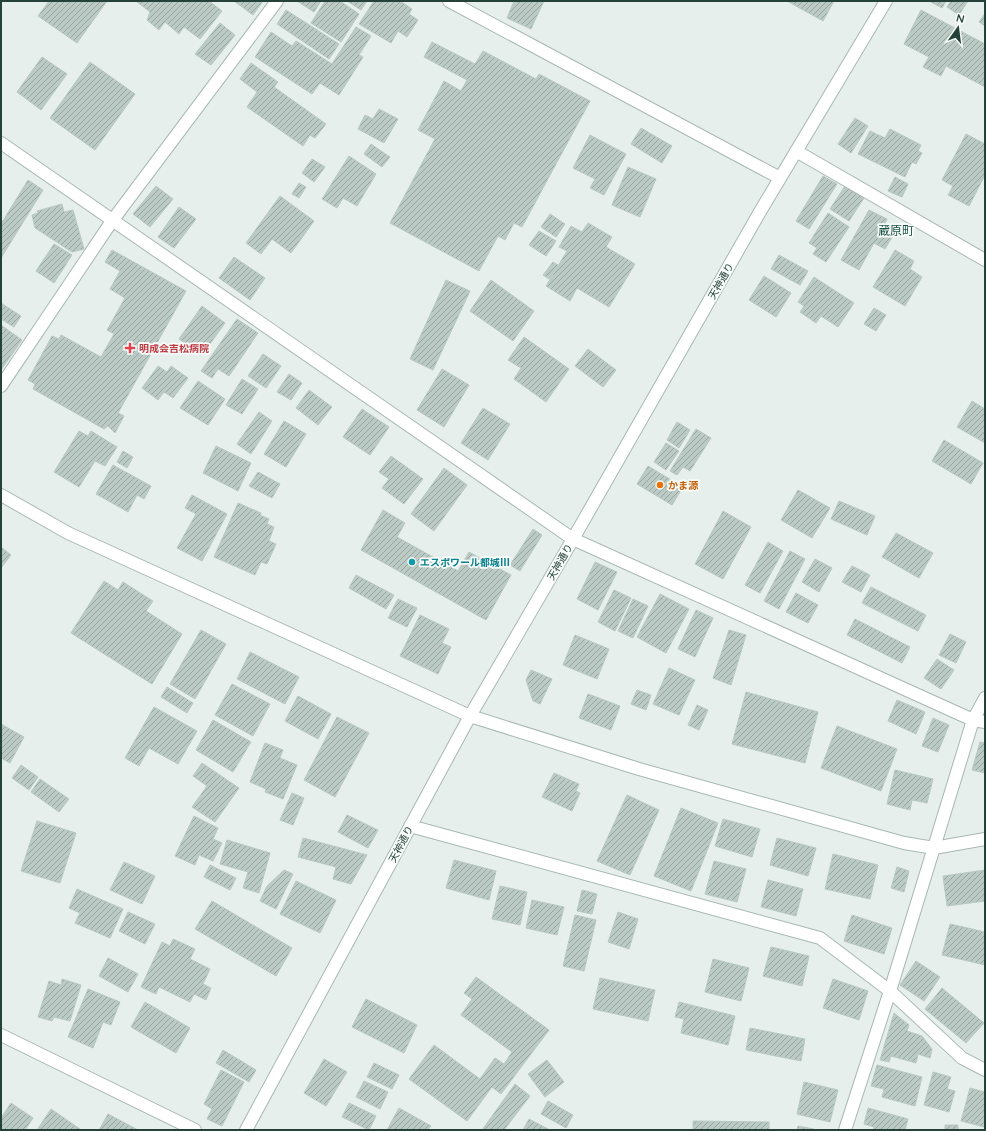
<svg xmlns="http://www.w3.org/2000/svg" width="986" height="1131" viewBox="0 0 986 1131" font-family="Quicksand,'Noto Sans JP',sans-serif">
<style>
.building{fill:url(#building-hatch);stroke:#b8c9c2}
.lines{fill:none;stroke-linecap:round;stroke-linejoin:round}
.minor-casing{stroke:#a8b8b2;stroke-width:14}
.minor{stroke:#fff;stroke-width:12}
.health-dot{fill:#e0444e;stroke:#f7fbf9;stroke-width:1.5}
.food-dot{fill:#e8710a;stroke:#f7fbf9;stroke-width:1.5}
.culture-dot{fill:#0f9aa8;stroke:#f7fbf9;stroke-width:1.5}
.labels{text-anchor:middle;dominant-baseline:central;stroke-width:3.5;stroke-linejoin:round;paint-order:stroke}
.street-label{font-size:10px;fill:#24423a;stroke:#f7fbf9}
.health-label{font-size:10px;font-weight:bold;fill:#be3a42;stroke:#f7fbf9;text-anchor:start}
.food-label{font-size:10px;font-weight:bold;fill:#c56008;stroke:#f7fbf9;text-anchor:start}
.culture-label{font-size:10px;font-weight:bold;fill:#0d838f;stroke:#f7fbf9;text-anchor:start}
.quarter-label{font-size:12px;fill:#1f5548;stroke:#f7fbf9}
</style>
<defs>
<pattern id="building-hatch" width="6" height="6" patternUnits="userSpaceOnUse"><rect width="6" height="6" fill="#bbcac4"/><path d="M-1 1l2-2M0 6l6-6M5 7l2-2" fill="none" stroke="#98a6a0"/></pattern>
</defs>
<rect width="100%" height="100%" fill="#e6efeb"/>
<path class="building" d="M49 1H107L77 43 38 16Z
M136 1H209L222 11 200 39 184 27 179 34 165 22 159 30 147 20 150 12Z
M234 1H263L253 15Z
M297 1H321L314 12Z
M325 1H340L359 14 341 42 311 23Z
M347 1H367L361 10Z
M374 1H400L412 9 409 14 418 20 407 37 398 31 391 43 359 24Z
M514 1H544L531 29 507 18Z
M787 1H834L823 21Z
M929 1H946L942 8Z
M951 1H968L959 15 947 7Z
M286 10 339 44 329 59 277 24Z
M921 10 985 44V87L946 66 941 76 923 67 929 57 904 44Z
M985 13V26L979 22Z
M220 23 235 35 211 65 195 54Z
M356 27 371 36 359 55 363 57 339 95 320 83 312 94 255 57 271 32 292 46 296 41 332 64Z
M432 42 475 64 483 51 536 79 539 74 590 101 522 227 514 223 505 240 498 236 479 271 390 223 435 139 418 130 444 81 461 91 467 80 424 57Z
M42 57 67 74 41 110 17 92Z
M90 62 135 94 95 150 50 118Z
M251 63 278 82 274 87 326 124 315 138 310 135 303 146 247 107 257 92 240 79Z
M379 109 398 119 384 143 358 129 365 115 373 119Z
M855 118 868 126 851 153 838 144Z
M641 128 672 146 662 163 631 144Z
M890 129 921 145 918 151 922 153 916 164 912 162 905 177 858 154 870 131 885 138Z
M966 134 985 144V175L969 206 948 195 953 186 942 180Z
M590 135 626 154 604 195 590 188 595 179 573 168Z
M371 144 390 157 382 167 364 154Z
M349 156 376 174 357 206 343 198 337 208 322 199Z
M312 159 325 167 314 182 302 173Z
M628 167 656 179 640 217 612 205Z
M823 176 837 184 809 229 796 221Z
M895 177 908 184 902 197 888 191Z
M28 180 43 190 1 258V224Z
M299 183 306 187 299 198 292 194Z
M156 186 173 199 150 227 133 214Z
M845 186 864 198 849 221 830 209Z
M280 196 314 221 291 253 272 239 261 254 246 243Z
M62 204 64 212 73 210 84 249 72 252 35 228 32 215 38 213 37 211Z
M179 207 196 219 174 248 158 237Z
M869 210 887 219 883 228 894 234 885 249 874 243 859 270 841 260Z
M828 213 849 227 826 262 813 254 817 248 809 243Z
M550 214 565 224 556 237 541 227Z
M588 223 612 237 606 247 635 264 609 307 577 288 570 301 546 286 567 251 559 247 571 226 582 232Z
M539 231 556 241 546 256 529 245Z
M54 244 72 255 54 283 36 271Z
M112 250 186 291 118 413 124 416 115 433 108 426 104 429 33 389 35 384 28 380 52 336 59 339 61 335 101 357 114 334 107 330 125 298 110 289 120 271 105 262Z
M895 250 914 261 910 269 922 277 905 306 873 287Z
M779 255 808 271 800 285 771 269Z
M234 257 265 278 250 300 219 278Z
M553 262 558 265 549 279 543 275Z
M764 276 791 293 776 317 749 300Z
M814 277 854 303 838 327 821 316 816 323 800 312 804 306 798 302Z
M446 280 470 291 433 370 410 359Z
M491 280 534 311 513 341 470 311Z
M1 303 21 316 14 327 1 319Z
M202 306 225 323 202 355 179 339Z
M874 308 886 315 876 331 864 324Z
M237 319 258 333 229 376 218 369 212 378 201 371Z
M1 325 22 340 1 370Z
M524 337 569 369 546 402 514 379 521 368 508 360Z
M588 349 616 370 603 387 575 366Z
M263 354 281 366 266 388 248 376Z
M158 366 167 372 171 366 188 378 173 398 164 392 158 400 142 388Z
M442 369 469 385 444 427 417 410Z
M289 374 302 383 291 400 277 392Z
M242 379 258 389 242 414 226 405Z
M198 381 225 399 208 425 180 408Z
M309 390 332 407 318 425 296 408Z
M972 401 985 409V443L957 427Z
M483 408 510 424 488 460 461 443Z
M362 409 389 427 370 455 343 437Z
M259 412 272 421 251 454 237 444Z
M284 421 306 434 286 467 264 454Z
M677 422 690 430 679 448 667 440Z
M696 429 711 438 690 471 683 467 677 475 670 471Z
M79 431 88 436 91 431 117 447 105 466 95 461 79 487 54 472Z
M944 440 983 463 971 484 932 461Z
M666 443 679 451 666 470 654 462Z
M216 446 251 463 238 491 203 473Z
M123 451 133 457 127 468 117 462Z
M391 456 423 479 404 504 382 488 389 479 379 472Z
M113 465 151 486 144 499 137 495 128 512 96 494Z
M648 466 683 487 672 505 637 484Z
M444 468 467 485 434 531 411 514Z
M258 472 280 484 272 498 249 486Z
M798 490 830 508 812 538 781 520Z
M192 495 227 514 202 561 177 548 196 514 185 508Z
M839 501 875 516 867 535 831 519Z
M238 503 261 513 260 515 269 519 267 524 274 527 269 541 276 544 267 564 261 562 255 575 214 557Z
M383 510 405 523 397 537 458 571 469 552 511 575 486 620 361 550Z
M723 511 751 527 723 579 695 564Z
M533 529 542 535 520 571 510 565Z
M896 533 933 553 919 578 882 557Z
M768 542 783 551 760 593 745 585Z
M1 547 11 555 1 568Z
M790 551 805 559 779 609 764 601Z
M815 559 832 568 819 592 802 582Z
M595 562 617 572 598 610 577 599Z
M852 566 870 575 861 592 842 582Z
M356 575 394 595 386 609 349 588Z
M104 581 118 590 123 582 153 601 146 611 182 634 152 684 71 633Z
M871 587 926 615 918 631 862 603Z
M614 590 631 598 615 631 598 622Z
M796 593 818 605 808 623 786 612Z
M660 594 689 609 666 653 637 637Z
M398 599 417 608 407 627 388 618Z
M633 599 648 606 633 638 618 631Z
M696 610 713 618 695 657 678 649Z
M420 615 449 629 442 643 451 647 438 674 400 656Z
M855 619 910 647 902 663 847 635Z
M201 630 226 644 195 699 170 684Z
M729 630 746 635 731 685 713 678Z
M950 634 966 642 956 663 939 655Z
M575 635 609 649 597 679 563 665Z
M250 652 299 677 285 704 237 679Z
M937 659 954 670 941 689 924 678Z
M669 668 695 680 679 715 653 704Z
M531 670 552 679 540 704 533 701 526 680Z
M232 684 270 704 253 736 215 715Z
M167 687 193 703 187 713 161 697Z
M637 690 651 695 646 710 631 704Z
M746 692 818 712 805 763 732 744Z
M588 694 620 706 611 730 579 718Z
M298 696 331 714 318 739 285 721Z
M897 700 925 712 916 734 888 721Z
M697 705 708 710 699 730 688 725Z
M154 707 197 731 178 764 149 748 139 766 125 758Z
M337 717 369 733 335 797 304 780Z
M933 718 949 725 938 752 922 746Z
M213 720 251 742 233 772 196 750Z
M1 724 24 737 10 763 1 758Z
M837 726 897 749 881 791 821 768Z
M980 742 985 743V773L972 770Z
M265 743 283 750 280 758 297 765 283 799 265 792 266 789 250 782Z
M202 763 239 788 215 822 192 807 207 786 193 776Z
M21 765 38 777 29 790 12 778Z
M895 770 933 779 927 803 912 800 910 810 887 804Z
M554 773 579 784 576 791 580 793 572 811 542 797Z
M40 779 69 799 59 812 31 792Z
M292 793 304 798 293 825 280 820Z
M627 795 659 810 630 875 597 861Z
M681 808 718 823 691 891 654 876Z
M347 815 378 830 368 848 338 832Z
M194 816 218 828 213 839 222 843 213 861 199 855 195 865 175 856Z
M723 819 760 829 752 857 715 846Z
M37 821 76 833 60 883 21 871Z
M303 838 367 855 351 884 333 879 336 867 298 857Z
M777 838 816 848 808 876 770 865Z
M227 840 270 853 259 893 243 888 248 872 220 864Z
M833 854 878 865 870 899 825 889Z
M454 860 496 871 489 900 446 888Z
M714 861 746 869 737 902 705 894Z
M124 862 155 876 142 904 110 890Z
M210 865 236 878 230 890 204 877Z
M897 867 909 871 904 892 891 888Z
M284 870 293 874 276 909 260 901 267 886Z
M985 870V901L947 906 943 876Z
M768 880 803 889 796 916 761 907Z
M296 881 336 900 320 933 280 914Z
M500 886 527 892 520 925 492 919Z
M77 889 123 909 110 938 75 923 80 913 69 908Z
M582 890 597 894 592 914 577 911Z
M532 900 564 907 557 935 526 928Z
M212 901 292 948 276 976 195 929Z
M128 912 155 924 145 944 119 931Z
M618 912 638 919 629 949 608 942Z
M575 915 596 920 584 971 563 966Z
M852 915 892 928 884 954 844 941Z
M950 924 985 932V965L942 955Z
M173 939 195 949 190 959 210 969 203 984 211 988 206 1000 194 994 190 1002 159 987 156 994 141 987 162 942 170 946Z
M771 947 809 956 802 986 763 976Z
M108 958 138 974 128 992 99 976Z
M713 959 749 968 741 1001 705 992Z
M916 961 940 977 924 1001 900 985Z
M476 977 549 1030 501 1094 492 1087 467 1121 409 1079 434 1045 480 1079 495 1058 504 1064 512 1052 461 1015 472 999 464 993Z
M600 978 655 990 648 1021 593 1009Z
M62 979 81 985 70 1021 54 1017 52 1021 38 1017 49 981 61 985Z
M833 979 868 991 859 1020 823 1008Z
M942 988 984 1023 966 1043 925 1009Z
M88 989 120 1002 111 1025 103 1022 93 1048 68 1037Z
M366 999 417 1025 404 1053 352 1027Z
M145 1002 190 1028 176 1053 131 1027Z
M679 1002 735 1016 728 1045 681 1033 684 1019 675 1017Z
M894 1013 909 1025 907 1031 922 1036 932 1049 930 1058 918 1054 916 1063 891 1056 889 1062 880 1060Z
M750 1028 805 1039 801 1061 746 1050Z
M223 1050 256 1070 249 1082 216 1063Z
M324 1059 347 1072 326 1106 304 1093Z
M547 1060 564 1082 545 1097 528 1074Z
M374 1063 399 1075 392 1089 367 1077Z
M877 1065 922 1077 915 1106 882 1097 884 1089 871 1086Z
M221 1070 244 1082 222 1126 207 1119 212 1109 204 1104Z
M933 1072 951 1077 947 1089 955 1091 949 1112 924 1105Z
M364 1081 388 1092 380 1109 356 1097Z
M804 1082 838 1090 830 1122 797 1114Z
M515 1084 530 1096 504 1130H482Z
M970 1088 985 1092 984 1127 961 1121Z
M548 1101 573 1115 566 1128 541 1114Z
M11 1103 33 1118 25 1130H1V1118Z
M349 1103 376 1116 369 1130 342 1117Z
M399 1108 431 1126 428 1130H387Z
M868 1108 908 1119 905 1130H873L874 1127 864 1124Z
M51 1109 80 1129 79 1130H37Z
M108 1114 138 1130H99Z
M529 1119 550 1130H523Z
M693 1121 769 1122V1130H693Z
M945 1125H958V1130H945Z
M798 1126 814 1129 813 1130H797Z"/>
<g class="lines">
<g class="minor-casing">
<path id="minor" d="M449 1 780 178
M1 143 573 539 973 720 985 722
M796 151 985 260
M1 386 112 221 277 1
M1 495 68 533 470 716 639 769 904 843 934 848 985 839
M410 826 820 938 890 991 962 1058 985 1070
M1 1035 195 1130
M246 1130 470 716 573 539 761 210 886 1
M845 1130 890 991 973 720 985 698"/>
</g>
<use href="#minor" class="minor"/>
</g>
<path class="health-dot" d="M128 342h4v4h4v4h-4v4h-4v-4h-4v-4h4z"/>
<circle class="food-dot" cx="660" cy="485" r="4"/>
<circle class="culture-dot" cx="412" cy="562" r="4"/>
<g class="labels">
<g class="street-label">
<text transform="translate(721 281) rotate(-60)">天神通り</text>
<text transform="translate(560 562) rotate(-60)">天神通り</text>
<text transform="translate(401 844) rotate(-62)">天神通り</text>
</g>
<g class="health-label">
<text x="139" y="348">明成会吉松病院</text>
</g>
<g class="food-label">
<text x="668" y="485">かま源</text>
</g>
<g class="culture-label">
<text x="420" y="562">エスポワール都城Ⅲ</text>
</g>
<g class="quarter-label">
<text x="896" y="230">蔵原町</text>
</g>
</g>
<rect width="986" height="1131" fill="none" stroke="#24423a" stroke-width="4"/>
<g transform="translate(958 28) rotate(14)" stroke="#f7fbf9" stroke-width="3" paint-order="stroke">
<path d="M0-3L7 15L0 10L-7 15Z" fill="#24423a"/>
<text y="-6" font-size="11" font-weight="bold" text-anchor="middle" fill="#24423a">N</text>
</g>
</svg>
